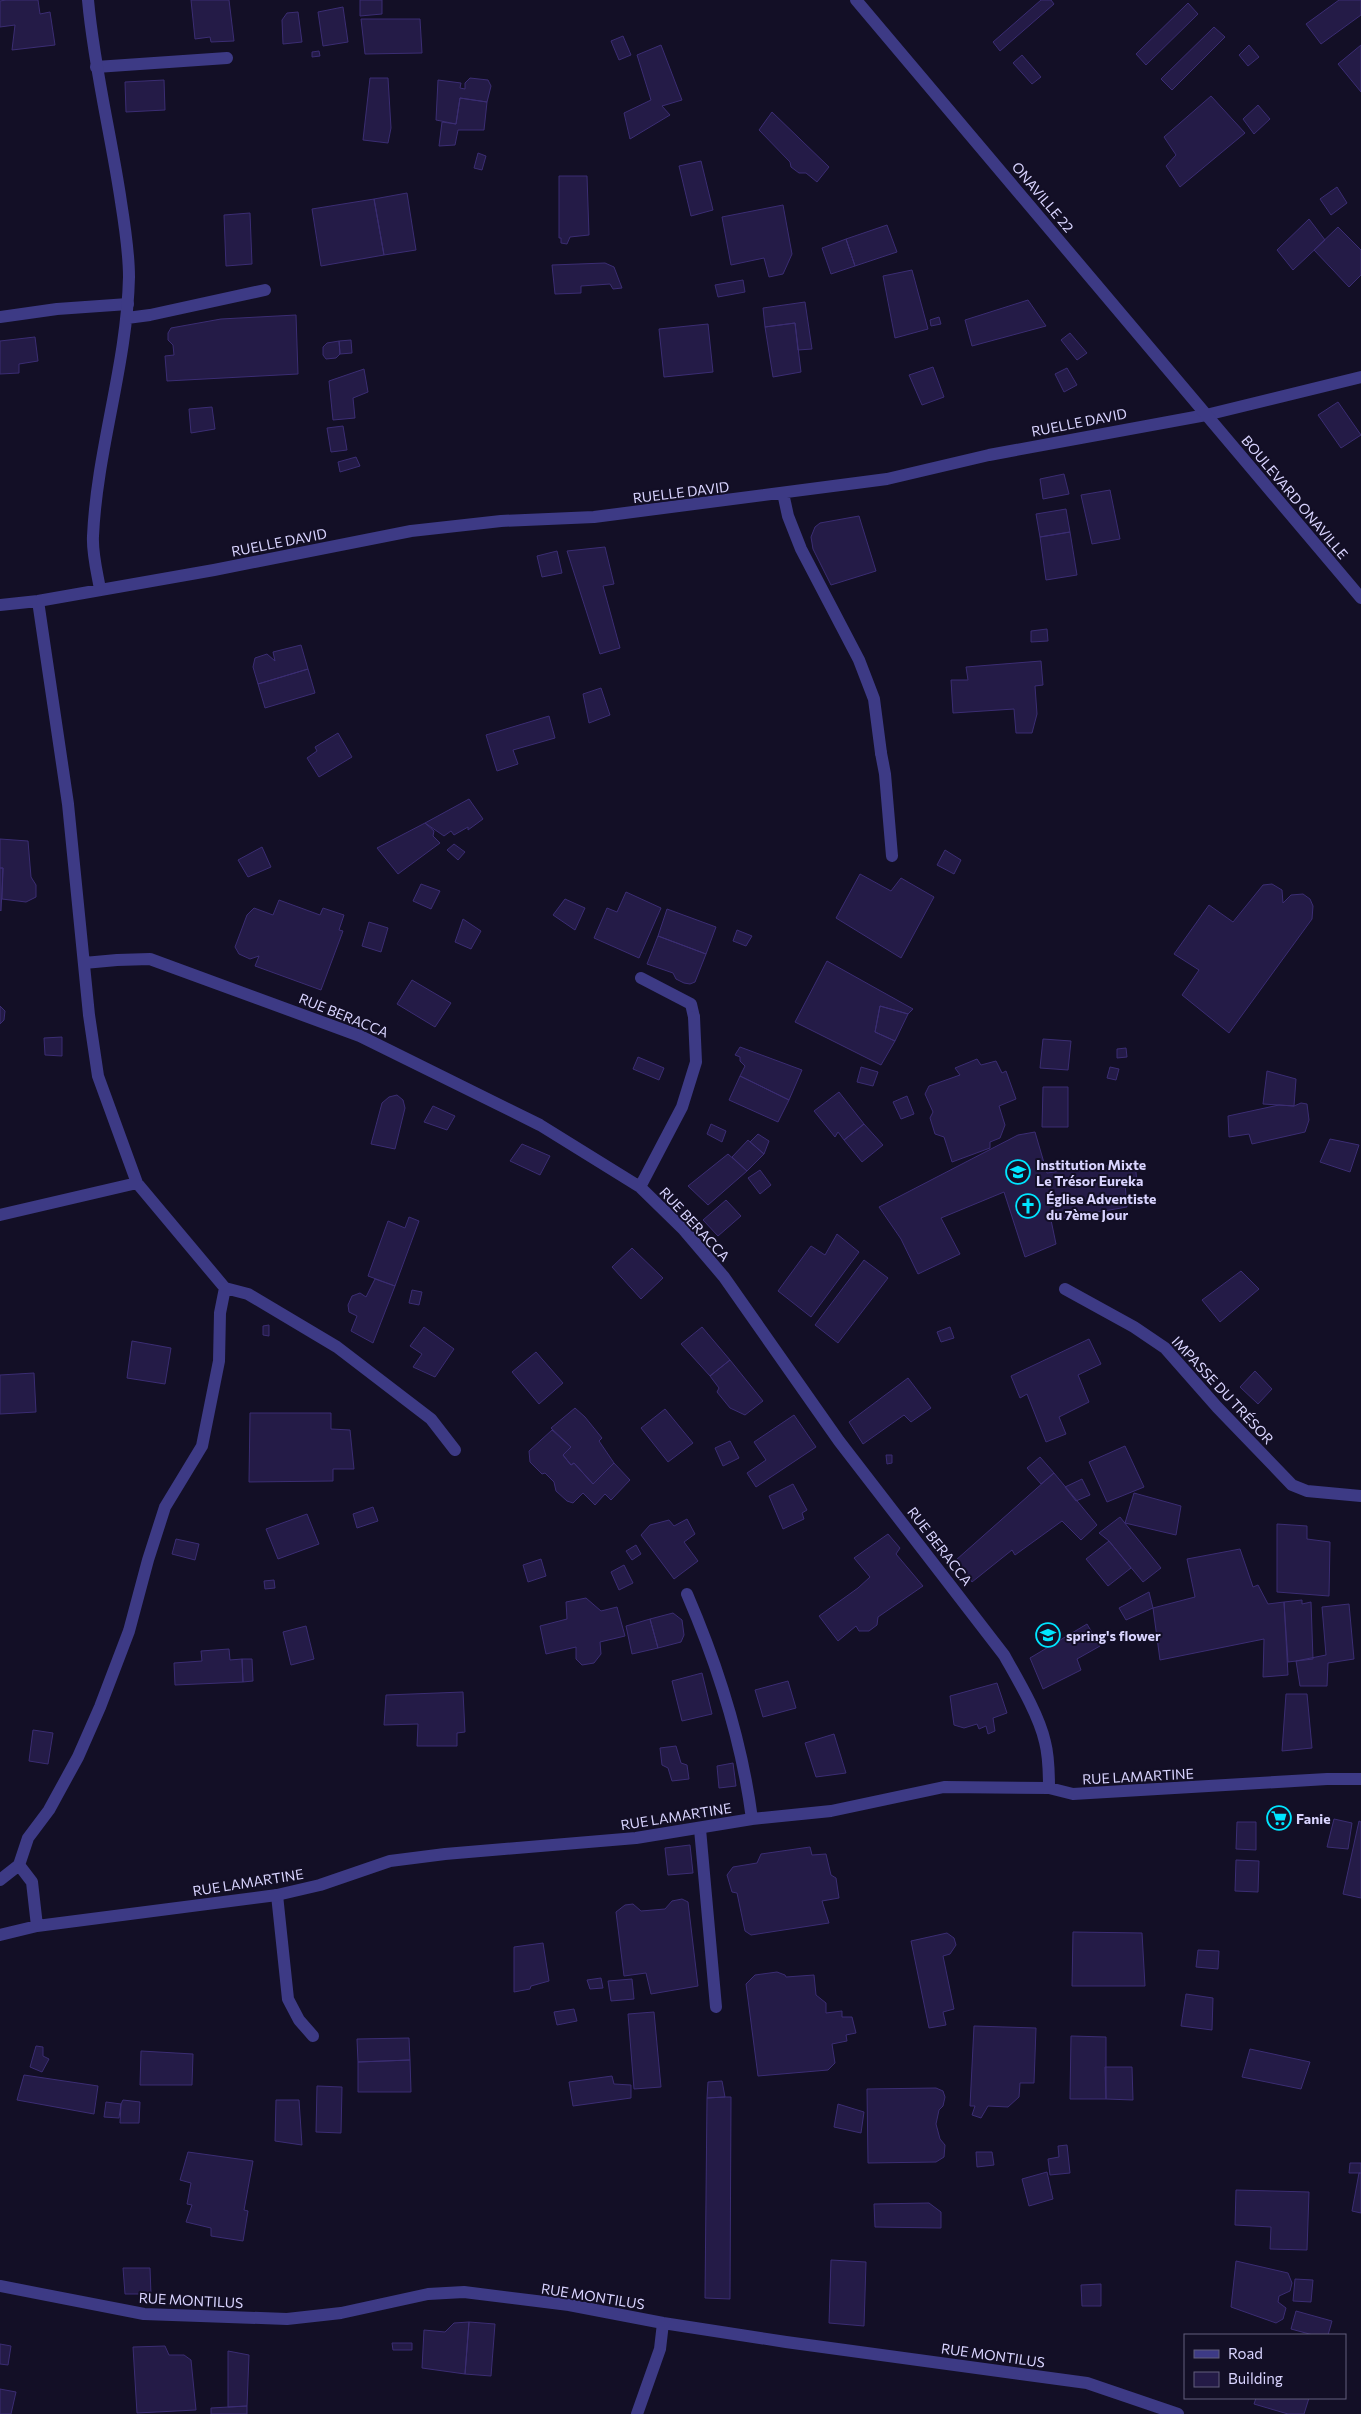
<svg xmlns="http://www.w3.org/2000/svg" width="1361" height="2414" viewBox="0 0 1361 2414" font-family="Commissioner,sans-serif">
<style>
.building{fill:#241b47;stroke:#3b2d73}
.lines{fill:none;stroke-linecap:round;stroke-linejoin:round}
.service{stroke:#3d3a85;stroke-width:12}
.minor{stroke:#3d3a85;stroke-width:12}
.tertiary{stroke:#3d3a85;stroke-width:12}
.labels{text-anchor:middle;dominant-baseline:central;stroke-width:4;stroke-linejoin:round;paint-order:stroke}
.street-label{font-size:14px;fill:#d9d4ff;stroke:#130f26}
.poi-label{font-size:14px;font-weight:bold;fill:#d9d4ff;stroke:#130f26;text-anchor:start}
</style>
<rect width="100%" height="100%" fill="#130f26"/>
<path class="building" d="M6 0H38L40 14 50 12 55 45 12 50 15 25 0 27V1Z
M191 0H229L234 41 211 42 210 37 195 39Z
M360 0H382V14L360 16Z
M1041 0H1051L1054 4 1000 51 993 42Z
M1339 0H1361V15L1321 44 1306 24Z
M1188 3 1198 14 1146 65 1136 54Z
M343 7 348 42 323 46 318 12Z
M298 12 302 42 283 44 282 20 287 13Z
M361 19H420L422 53 365 54Z
M1214 27 1225 37 1172 90 1161 79Z
M623 36 631 55 619 60 611 41Z
M661 45 682 100 662 106 670 115 630 139 624 113 651 100 637 55Z
M1249 45 1259 57 1248 66 1239 55Z
M1361 45V92L1338 64Z
M319 51 320 56 312 57V52Z
M1022 55 1041 77 1032 84 1013 63Z
M370 78H388L391 128 388 143 363 140Z
M470 78 488 80 491 86 487 102 460 98 456 124 436 120 438 80 461 83 460 88 465 89V83Z
M164 80 165 110 126 112 125 82Z
M1211 96 1245 133 1180 187 1166 166 1176 155 1164 137Z
M460 98 487 102 484 130H458L455 145 439 146 442 122 456 124Z
M1258 105 1270 119 1254 134 1243 119Z
M772 112 829 167 817 182 806 173H799L791 167 790 162 759 130Z
M478 153 486 156 482 170 474 168Z
M701 161 713 210 691 216 679 166Z
M559 176H587L589 235 570 237 567 244 561 243V238H559Z
M1337 187 1347 203 1331 215 1320 199Z
M407 193 416 250 384 255 374 199Z
M374 199 384 255 321 266 312 209Z
M783 205 792 254 783 274 769 277 764 258 731 265 722 217Z
M250 213 252 264 226 266 224 215Z
M1309 219 1325 240 1293 270 1277 250Z
M887 225 897 252 855 266 846 239Z
M1338 227 1361 250V275L1349 287 1314 250Z
M846 239 855 266 831 274 822 248Z
M605 263 614 267 622 288 613 289 610 284 581 286V293L555 294 552 265Z
M912 270 928 329 895 338 883 276Z
M743 280 745 292 718 297 715 285Z
M1028 300 1046 326 972 346 965 320Z
M805 302 812 349 798 350 795 323 765 327 763 308Z
M296 315 298 374 167 381 165 356 174 355 173 345 168 340V333L171 328 221 319Z
M939 317 941 324 931 326 930 320Z
M795 323 801 372 773 377 765 327Z
M708 324 713 372 664 377 659 329Z
M1070 333 1087 353 1077 360 1061 340Z
M35 337 38 361 19 364V373L0 374V341Z
M351 340 352 353 340 354 339 341Z
M339 341 340 354 336 358 326 359 323 355V347L327 343Z
M933 367 944 397 922 405 909 375Z
M1067 368 1077 385 1064 392 1055 374Z
M364 369 368 392 353 398 355 418 333 420 329 381Z
M1338 402 1361 435 1341 448 1318 415Z
M212 407 215 429 191 433 189 409Z
M343 426 347 450 331 452 327 428Z
M356 457 360 466 340 472 338 462Z
M1064 474 1069 494 1043 499 1040 479Z
M1110 490 1120 539 1092 544 1081 495Z
M1066 509 1070 532 1040 537 1036 514Z
M859 516 876 571 831 585 813 549 811 537 815 527 820 523Z
M1070 532 1077 575 1046 580 1040 537Z
M605 547 614 584 603 586 620 648 600 654 567 551Z
M557 551 562 573 542 577 537 556Z
M1047 629 1048 641 1031 642V631Z
M301 645 308 669 258 684 253 667 255 658 267 654 275 661 273 652Z
M1041 661 1043 685 1035 686 1037 714 1032 733H1016L1014 709 953 713 951 680H968L966 667Z
M308 669 315 693 265 708 258 684Z
M601 688 610 715 589 723 583 694Z
M549 716 555 738 513 750 518 764 497 771 486 735Z
M338 733 352 757 319 777 307 758 317 751 315 747Z
M469 799 483 819 468 830V827L454 835 451 831 444 836 425 823Z
M425 823 434 831 433 836 440 843 398 874 377 848Z
M0 839 28 841 31 877 36 885V897L26 902 2 899 3 868H0Z
M454 844 465 852 458 860 447 850Z
M262 847 271 867 248 877 238 860Z
M945 850 961 860 954 874 937 865Z
M0 868H3L1 911 0 910Z
M860 874 891 891 901 878 934 897 901 958 836 918Z
M421 884 440 891 431 909 413 901Z
M1272 884 1282 890 1283 903 1291 895 1303 894 1310 899 1313 906 1312 919 1229 1033 1182 995 1199 970 1174 954 1209 905 1233 922 1263 885Z
M626 892 661 908 639 958 594 938 607 908 617 912Z
M565 899 585 908 575 930 553 915Z
M279 900 320 915 323 908 344 915 339 930 343 931 321 990 255 966 259 956 250 959 239 954 235 947 247 915 254 908 273 915Z
M667 909 716 927 706 954 658 936Z
M463 919 481 931 471 949 455 942Z
M369 922 388 928 381 952 362 946Z
M737 930 752 936 746 946 733 941Z
M658 936 706 954 695 982 690 984 684 983 676 979 673 973 647 964Z
M827 961 913 1009 908 1014 880 1006 875 1032 895 1041 881 1065 795 1022Z
M412 980 451 1003 435 1027 397 1004Z
M0 1006 5 1011 4 1020 0 1024Z
M880 1006 908 1014 895 1041 875 1032Z
M62 1037V1056L45 1055 44 1038Z
M1043 1039 1071 1041 1068 1070 1040 1068Z
M740 1047 802 1070 789 1100 740 1076 745 1066 740 1061V1057L735 1055Z
M1126 1048 1127 1057 1117 1058V1049Z
M638 1057 664 1068 659 1080 633 1069Z
M977 1059 981 1065 996 1061 1002 1073 1006 1071 1016 1099 999 1106 1005 1125 1000 1138 990 1142V1148L952 1162 944 1137 935 1134 930 1118 933 1112 925 1094 929 1086 960 1075 955 1068Z
M861 1067 878 1072 873 1086 857 1082Z
M1110 1067 1119 1069 1116 1080 1107 1078Z
M1267 1071 1296 1079 1294 1106 1263 1104Z
M740 1076 789 1100 778 1122 729 1100Z
M1043 1087H1068V1127H1042Z
M839 1092 864 1124 844 1140 838 1132 835 1137 814 1111Z
M397 1095 403 1100 405 1108 395 1149 371 1144 382 1103 389 1097Z
M907 1096 914 1114 901 1119 893 1102Z
M1301 1103 1307 1104 1309 1120 1305 1132 1252 1144 1249 1134 1229 1137 1228 1116 1279 1105 1294 1106Z
M433 1106 455 1116 447 1130 424 1122Z
M711 1124 726 1131 722 1142 707 1134Z
M864 1124 883 1145 862 1162 844 1140Z
M1035 1132 1047 1173 1135 1162 1137 1183H1125L1127 1207 1051 1220 1056 1244 1025 1257 1004 1192 941 1218 960 1254 918 1274 901 1239 879 1207 1018 1135Z
M758 1134 769 1141 764 1154 750 1142Z
M1330 1139 1359 1145 1350 1172 1320 1162Z
M748 1140 764 1154 747 1171 732 1157Z
M522 1144 550 1156 540 1175 510 1161Z
M728 1154 747 1171 708 1205 688 1186Z
M760 1170 771 1185 760 1194 748 1178Z
M726 1200 741 1216 718 1236 703 1220Z
M409 1217 419 1221 395 1286 368 1276 388 1221 405 1228Z
M837 1234 859 1252 811 1317 778 1291 811 1246 825 1255Z
M632 1248 663 1278 641 1299 612 1267Z
M864 1260 888 1278 838 1343 815 1325Z
M1241 1271 1259 1289 1220 1322 1202 1300Z
M375 1279 395 1286 373 1343 351 1331 357 1316 349 1312 348 1305 352 1296 360 1293 366 1297Z
M412 1290 422 1292 419 1305 409 1303Z
M269 1325V1336L263 1335V1326Z
M424 1327 454 1349 435 1377 413 1367 422 1354 410 1346Z
M702 1327 730 1360 710 1376 681 1344Z
M950 1327 954 1338 941 1342 937 1332Z
M1089 1339 1101 1364 1078 1375 1089 1402 1059 1417 1066 1434 1046 1442 1027 1394 1020 1398 1011 1376Z
M132 1341 171 1348 165 1384 127 1378Z
M536 1352 563 1383 539 1404 512 1372Z
M730 1360 763 1401 745 1415 730 1408 717 1392 719 1388 710 1376Z
M1255 1371 1272 1389 1258 1404 1240 1387Z
M34 1373 36 1412 0 1414V1375Z
M908 1378 931 1408 911 1422 904 1415 863 1444 849 1422Z
M575 1408 585 1417 602 1438 599 1441 614 1463 593 1484 574 1463 571 1465 563 1455 571 1447 551 1428Z
M665 1409 693 1443 668 1462 641 1428Z
M250 1413H331V1429L350 1430 354 1469H333V1481L249 1482Z
M794 1415 816 1447 756 1487 747 1473 766 1460 754 1442Z
M552 1430 571 1447 563 1455 571 1465 574 1463 593 1484 614 1463 630 1480 611 1500 605 1494 595 1505 583 1493 573 1503 567 1501 556 1491 554 1482 545 1473 542 1474 530 1462 529 1451Z
M730 1441 739 1458 723 1466 715 1448Z
M1125 1446 1144 1487 1107 1502 1089 1462Z
M886 1455H892V1463L887 1464Z
M1040 1457 1054 1473 1041 1484 1027 1468Z
M1054 1473 1097 1525 1081 1540 1062 1521 1015 1555 1012 1550 972 1582 956 1560Z
M1082 1479 1090 1495 1076 1501 1065 1487Z
M793 1484 807 1510 802 1513 804 1519 783 1529 769 1496Z
M1134 1493 1181 1506 1176 1535 1125 1523Z
M373 1507 378 1521 357 1528 353 1514Z
M307 1514 319 1544 278 1559 266 1529Z
M1120 1517 1161 1568 1143 1582 1109 1541 1099 1533Z
M687 1519 695 1534 684 1542 698 1561 674 1579 641 1535 650 1525 669 1520 674 1526Z
M1277 1524 1307 1526V1539L1330 1542 1329 1596 1277 1592Z
M888 1534 900 1548 896 1554 923 1586 878 1617 877 1625 869 1631H859L856 1626 838 1641 819 1616 858 1588 870 1577 854 1558Z
M176 1539 199 1544 195 1560 172 1554Z
M1109 1541 1131 1568 1108 1586 1086 1559Z
M636 1545 641 1554 632 1560 626 1551Z
M1240 1549 1253 1587 1258 1585 1268 1604 1284 1602 1288 1675 1263 1677 1264 1639 1160 1660 1153 1608 1195 1597 1187 1559Z
M541 1559 546 1576 528 1582 523 1565Z
M624 1565 633 1583 619 1590 611 1572Z
M274 1580 275 1588 265 1589 264 1581Z
M1149 1592 1153 1608 1126 1620 1119 1608Z
M586 1598 601 1611 617 1607 625 1636 600 1642 601 1654 594 1663 582 1665 576 1659V1647L546 1654 540 1626 567 1619 566 1602Z
M1302 1600V1604L1311 1602 1313 1659 1288 1662 1284 1602Z
M1349 1604 1354 1659 1328 1663 1327 1686H1300L1296 1661 1326 1655 1322 1607Z
M673 1613 682 1620 684 1635 681 1642 658 1648 650 1619Z
M650 1619 658 1648 632 1654 626 1626Z
M1087 1624 1100 1646 1077 1659 1081 1670 1043 1689 1030 1658Z
M306 1626 314 1659 291 1665 283 1632Z
M229 1649 230 1660 242 1659 243 1682 175 1685 174 1663 202 1661 201 1651Z
M242 1659H252L253 1681 243 1682Z
M702 1673 712 1714 682 1721 672 1681Z
M788 1681 796 1708 763 1717 755 1690Z
M997 1683 1007 1713 993 1718 995 1731 988 1734 986 1726 979 1729 977 1724 964 1728 954 1725 950 1696Z
M463 1692 465 1732 457 1733V1746H417L418 1724 384 1725 386 1695Z
M1286 1694H1307L1312 1748 1282 1751Z
M33 1730 53 1733 48 1764 29 1761Z
M834 1734 846 1773 816 1777 805 1743Z
M676 1746 681 1763 687 1765 689 1779 672 1781 668 1768 662 1765 660 1748Z
M733 1763 736 1786 719 1788 717 1766Z
M1334 1819 1352 1823 1348 1849 1327 1847Z
M1359 1821 1361 1822V1898L1343 1894Z
M1237 1822H1256V1850L1236 1849Z
M690 1845 693 1873 668 1875 665 1848Z
M810 1847 812 1855 826 1854 831 1875 836 1878 839 1898 822 1901 829 1923 751 1935 745 1931 737 1893 732 1892 727 1875 733 1867 757 1863 761 1854Z
M1236 1860 1259 1861 1258 1892 1235 1891Z
M682 1899 688 1902 698 1986 651 1994 646 1973 624 1976 616 1912 625 1905 633 1904 641 1911 665 1909 672 1901Z
M1073 1932 1142 1933 1145 1986H1072Z
M947 1933 954 1938 956 1945 950 1954 943 1956 954 2009 943 2012 946 2025 929 2028 911 1941Z
M543 1943 549 1981 531 1986 530 1989 514 1992V1947Z
M1198 1950 1219 1951 1218 1969 1196 1967Z
M777 1972 785 1975 786 1977 814 1975 816 1995 826 2003V2013L842 2011V2017H852L856 2033 846 2035 847 2041 832 2044 835 2063 828 2070 758 2076 746 1984 755 1975Z
M601 1978 603 1988 590 1989 587 1980Z
M632 1979 634 1999 611 2001 608 1981Z
M1186 1994 1213 1998 1212 2030 1181 2026Z
M574 2009 577 2021 557 2025 554 2012Z
M654 2012 661 2087 634 2089 628 2014Z
M974 2026 1036 2028 1034 2083H1020L1019 2097 1008 2107 988 2106 981 2118 972 2115 975 2106H970Z
M1071 2036 1106 2037V2099H1070Z
M409 2038 410 2060 358 2062 357 2039Z
M36 2046 43 2047V2056L49 2059 42 2072 30 2067Z
M1250 2049 1310 2062 1301 2089 1242 2077Z
M141 2051 193 2054 192 2085H140Z
M410 2060 411 2092H358V2062Z
M1105 2067H1132L1133 2100 1106 2099Z
M24 2075 98 2086 94 2114 17 2100Z
M612 2076 614 2084 631 2085V2098L573 2106 569 2082Z
M722 2081 725 2097 707 2098 708 2082Z
M317 2086 342 2087 341 2133 316 2132Z
M936 2088 943 2091 945 2097 943 2106 939 2110 936 2124 940 2139 945 2145 944 2157 936 2162 868 2163 867 2089Z
M725 2097H731L730 2299 705 2298 707 2098Z
M123 2100 140 2102 139 2123H120L121 2104Z
M276 2100H299L302 2145 275 2141Z
M106 2102 121 2104 119 2118 104 2117Z
M838 2104 864 2112 861 2133 834 2127Z
M1067 2145 1070 2173 1050 2175 1048 2159 1059 2157 1058 2146Z
M188 2152 253 2161 244 2210 248 2211 243 2241 211 2236V2228L186 2222 192 2205 187 2204 191 2183 180 2180Z
M976 2152H992L994 2165 977 2167Z
M1350 2163H1361V2173H1349Z
M1047 2172 1053 2199 1029 2206 1022 2179Z
M1359 2173H1361V2213L1352 2211Z
M1236 2190 1309 2192 1307 2250 1270 2249 1271 2227 1235 2225Z
M929 2203 941 2212V2228L875 2227 874 2204Z
M831 2260 866 2262 864 2326 829 2323Z
M1236 2261 1288 2273 1292 2283 1290 2291 1279 2296 1278 2302 1286 2308 1283 2319 1276 2323 1231 2307Z
M123 2268H150L151 2294H125Z
M1295 2279 1313 2280 1311 2302 1293 2301Z
M1101 2284V2306H1082L1081 2285Z
M1296 2311 1332 2321 1328 2335H1313L1291 2329Z
M469 2322 495 2324 491 2376 465 2374Z
M469 2322 465 2374 422 2368 424 2330 445 2332 454 2323Z
M392 2343H412V2350H393Z
M0 2344 11 2346 8 2365 0 2364Z
M165 2346 169 2355H184L191 2360 196 2410 137 2413 133 2347Z
M228 2351 249 2355 247 2406 228 2407Z
M0 2389 16 2392 11 2414H0Z
M1256 2398H1309L1304 2414H1288L1254 2404Z
M247 2406V2414H211V2408Z"/>
<g class="lines">
<path class="service" d="M96 67 227 58
M0 317 57 309 128 304
M881 753 885 774 892 856
M641 978 691 1004 694 1017
M700 1829 716 2007
M277 1895 288 1999 299 2020 313 2036"/>
<path class="minor" d="M88 0C94 68 111 134 121 202 125 227 129 252 129 277 127 365 97 449 93 536 92 553 97 572 100 589
M127 318 150 315 265 290
M783 493 788 516 801 549 859 660 874 699 881 753
M0 605 38 601 214 570 411 531 501 521 594 517 887 479 989 455 1206 415 1361 377
M84 963 117 960 150 959 360 1036 540 1125 640 1187 684 1230 724 1277 839 1441 1004 1655C1018 1680 1039 1715 1045 1742 1049 1757 1049 1773 1049 1788
M640 1187 682 1107 696 1062 694 1017
M0 1215 137 1183
M225 1288 248 1294 337 1347 431 1419 455 1450
M1065 1289 1134 1327 1165 1348 1217 1407 1292 1485 1307 1491 1361 1496
M687 1594C718 1666 742 1742 752 1819
M0 1880 19 1865
M37 1926 32 1882 19 1865 28 1838 49 1810 78 1757 100 1707 129 1631 148 1560 165 1507 202 1446 219 1361 220 1313 225 1288 137 1183 98 1076 89 1015 68 804 38 601
M0 1935 37 1926 277 1895 320 1885 390 1861 445 1854 636 1838 752 1819 831 1811 944 1787 1049 1788 1073 1794 1327 1779H1361
M0 2286 144 2314 287 2319 341 2313 428 2294 464 2292 569 2305 663 2323 786 2342 1087 2383 1178 2414
M637 2414 660 2349 663 2323"/>
<path class="tertiary" d="M856 0 1361 598"/>
</g>
<defs>
<g id="school-ring" transform="scale(1.25)"><circle r="9.5" fill="#130f26" stroke="#00e5ff" stroke-width="1.5"/><path d="M0-5L7-2L0 1L-7-2ZM-4 1L0 2.5L4 1V4Q0 6-4 4Z" fill="#00e5ff"/></g>
<g id="church-ring" transform="scale(1.25)"><circle r="9.5" fill="#130f26" stroke="#00e5ff" stroke-width="1.5"/><path d="M-1.2-6h2.4v3.5h3.3v2.4h-3.3V6h-2.4V-.1h-3.3v-2.4h3.3Z" fill="#00e5ff"/></g>
<g id="supermarket-ring" transform="scale(1.25)"><circle r="9.5" fill="#130f26" stroke="#00e5ff" stroke-width="1.5"/><path d="M-6-5.5h2.5l.6 2H6L4.5 2H-2.5L-4.4-4H-6ZM-1.5 3.2a1.3 1.3 0 1 0 .1 0ZM3 3.2a1.3 1.3 0 1 0 .1 0Z" fill="#00e5ff"/></g>
</defs>
<g fill-rule="evenodd">
<use href="#school-ring" x="1018" y="1172"/>
<use href="#church-ring" x="1028" y="1206"/>
<use href="#school-ring" x="1048" y="1635"/>
<use href="#supermarket-ring" x="1279" y="1818"/>
</g>
<g class="labels">
<g class="street-label">
<text transform="translate(1043 197) rotate(50)">ONAVILLE 22</text>
<text transform="translate(1079 422) rotate(-11)">RUELLE DAVID</text>
<text transform="translate(681 492) rotate(-7)">RUELLE DAVID</text>
<text transform="translate(1295 497) rotate(50)">BOULEVARD ONAVILLE</text>
<text transform="translate(279 542) rotate(-11)">RUELLE DAVID</text>
<text transform="translate(344 1015) rotate(22)">RUE BERACCA</text>
<text transform="translate(695 1224) rotate(47)">RUE BERACCA</text>
<text transform="translate(1223 1390) rotate(47)">IMPASSE DU TRÉSOR</text>
<text transform="translate(940 1546) rotate(52)">RUE BERACCA</text>
<text transform="translate(1138 1776) rotate(-3)">RUE LAMARTINE</text>
<text transform="translate(676 1816) rotate(-9)">RUE LAMARTINE</text>
<text transform="translate(248 1882) rotate(-9)">RUE LAMARTINE</text>
<text transform="translate(593 2296) rotate(9)">RUE MONTILUS</text>
<text transform="translate(191 2300) rotate(3)">RUE MONTILUS</text>
<text transform="translate(993 2355) rotate(8)">RUE MONTILUS</text>
</g>
<g class="poi-label">
<text x="1036" y="1164">Institution Mixte<tspan x="1036" dy="16">Le Trésor Eureka</tspan></text>
<text x="1046" y="1198">Église Adventiste<tspan x="1046" dy="16">du 7ème Jour</tspan></text>
<text x="1066" y="1635">spring's flower</text>
<text x="1296" y="1818">Fanie</text>
</g>
</g>
<rect x="1184" y="2334" width="162" height="65" fill="#130f26" stroke="#625e7d"/>
<rect x="1194" y="2350" width="25" height="8" fill="#3d3a85" stroke="#625e7d"/>
<text x="1228" y="2359" font-size="15" fill="#d9d4ff">Road</text>
<rect x="1194" y="2372" width="25" height="15" fill="#241b47" stroke="#625e7d"/>
<text x="1228" y="2384" font-size="15" fill="#d9d4ff">Building</text>
</svg>
